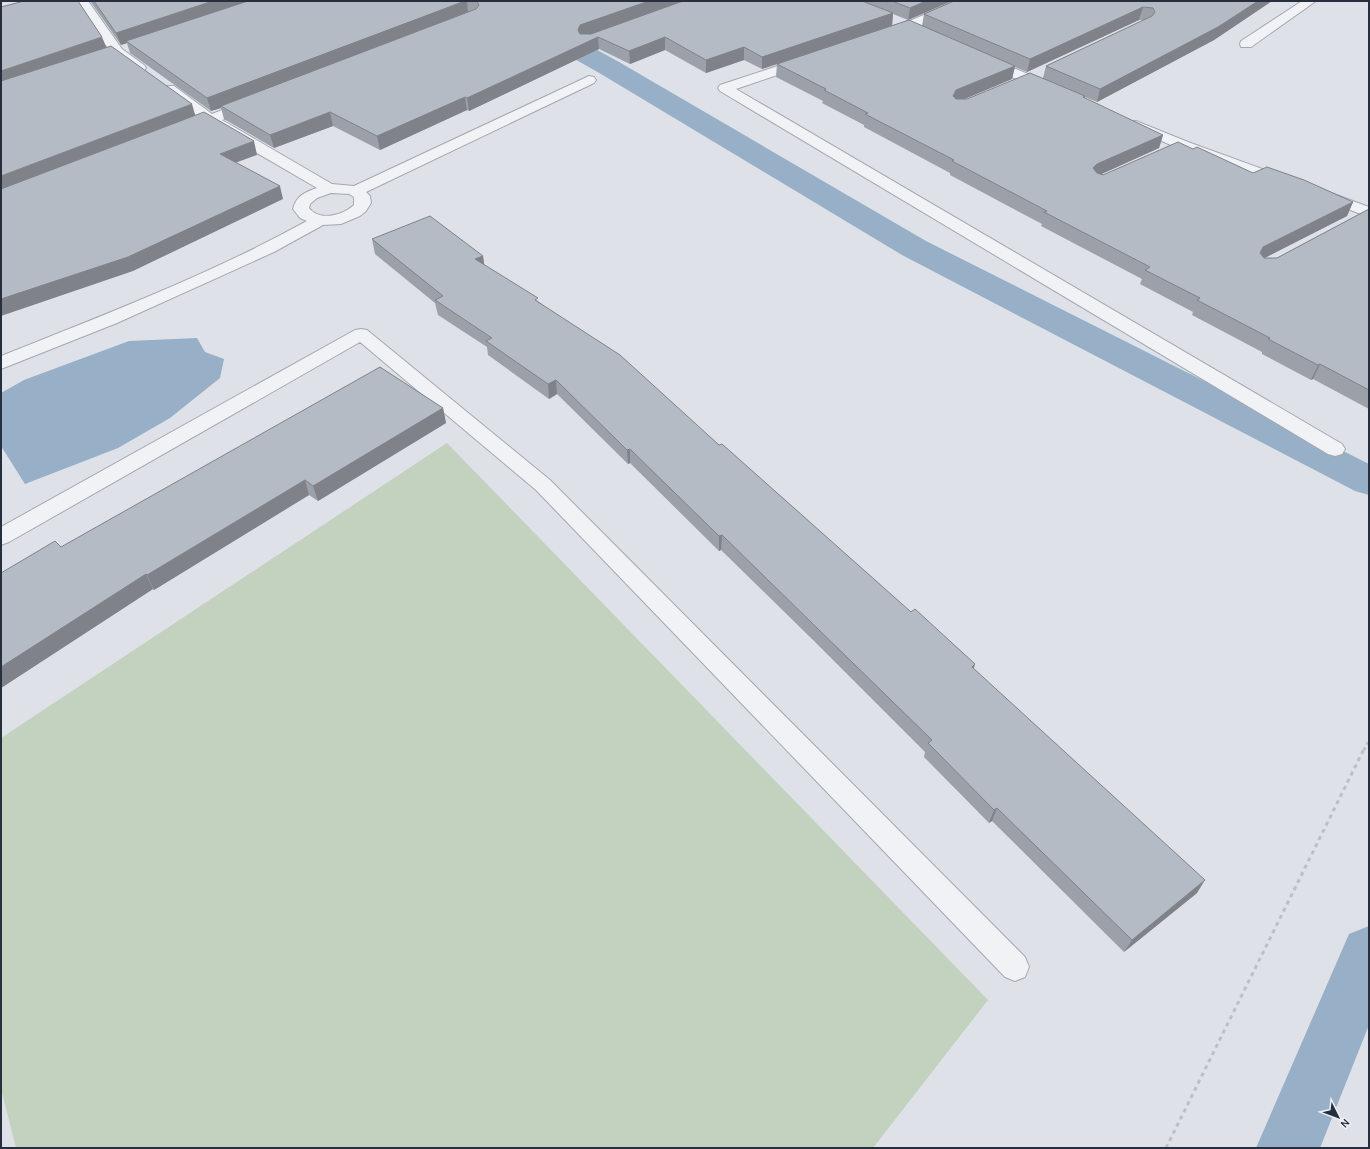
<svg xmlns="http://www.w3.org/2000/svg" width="1370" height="1149" viewBox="0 0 1370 1149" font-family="Karla,sans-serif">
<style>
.green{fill:#c3d1bf}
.water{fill:#98afc8}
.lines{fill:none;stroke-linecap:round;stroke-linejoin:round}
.canal{fill:#98afc8;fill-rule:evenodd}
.minor-casing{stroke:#a3a8b1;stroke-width:2}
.path-far1{stroke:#bcbfc6;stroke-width:2.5;stroke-dasharray:3 3;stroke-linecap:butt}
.path{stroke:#bcbfc6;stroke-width:3;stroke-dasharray:4 4;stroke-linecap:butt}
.minor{fill:#f0f2f6;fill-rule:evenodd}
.wall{fill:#9ca1a9;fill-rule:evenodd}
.shaded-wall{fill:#7f8389}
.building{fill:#b5bbc4;stroke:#7f8389}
</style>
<rect width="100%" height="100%" fill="#dee1e7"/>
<path class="green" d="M447 443 988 1000 873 1148H16L1 1089V738Z"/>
<path class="water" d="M197 338 205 352 224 359 220 378 170 418 118 448 25 484 1 446V393L24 380 129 341Z"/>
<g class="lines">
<path class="canal" d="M478 1H508L619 62 926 241 1369 464V495L1355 491 902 255 601 74 481 6Z
M1369 926V1025L1320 1148H1256L1349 934Z"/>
<g class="minor-casing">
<path id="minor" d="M76 1H88L122 49 144 65 146 68 144 71C120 77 88 18 76 1Z
M956 1H972L970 4 913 29 887 37 883 36 881 33 883 30 905 23Z
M1302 1H1316L1251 47H1241L1240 44 1241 41Z
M805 57 810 58 812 61 810 64 736 89 1342 444 1345 449 1342 454 1335 456 1328 454 720 91 718 88 720 85Z
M987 57 1054 85 1056 88 1054 91H1044L982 64 980 61 982 58Z
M589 76 594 77 596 80 594 83 366 192 370 196 371 203 366 211 360 216 341 224 323 225 274 252 117 323 1 369V356C104 315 209 275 307 221L300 218 293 209C296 196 305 192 317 188L209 125C200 128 190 134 180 132L178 129 180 126 200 118 164 92 162 89 164 86H174L212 114 245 101 250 100 255 101 257 104 255 107 222 120 332 184 354 186ZM331 193 349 194 354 197V205C343 215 320 222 309 208L310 204 317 198Z
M1136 121 1188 142 1290 179 1293 182 1290 185 1285 187 1280 185 1178 148 1131 128 1129 125 1131 122Z
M1323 190 1369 207V217L1318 198 1315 195 1318 192Z
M361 329 367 330 550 480 1025 957 1029 967 1025 977 1015 981 1005 977 536 490 360 342 9 542 1 545V527L355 330Z"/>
</g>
<path class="path-far1" d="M1364 750 1369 740"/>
<path class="path" d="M1166 1148 1364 749"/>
<use href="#minor" class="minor"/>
</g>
<path class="wall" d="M90 1H952L908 20 922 26 924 14 954 1H1272L1214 40 1097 102 1085 97V99L1163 135 1159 148 1101 174 1103 175 1193 149 1253 173 1353 202 1347 216 1264 258H1277L1369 209V409L1313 379 1311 380 1262 354V352L1192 315 1193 312 1140 284 1142 279 1041 226 1042 224 950 175V173L864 127V125L822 103 823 101 776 77 777 64 762 69 744 60 706 73 665 50 630 64 599 49 469 111 467 110 380 150 333 126 274 148 224 119 221 108 211 111 130 53 127 43 121 45ZM893 14 908 20 892 26ZM1139 20H1144L1046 66 1043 78 967 99H964L1012 79 1015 67 1027 72Z
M372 239 483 256 484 265 539 302 719 445 974 669 1197 893 1124 952 992 821 989 823 924 757 925 752 813 640 721 550 719 551 630 463 628 464 557 394 549 399 488 355 487 347 438 315 435 303 375 254Z
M443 408 446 423 318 501 309 495 154 590 153 589 1 688V573Z"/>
<path class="shaded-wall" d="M213 1H253L126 41 127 43 121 45 116 33Z
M465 1H467L468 13 221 106V108L211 111 207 98Z
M649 1H684L580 38 578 30 580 25Z
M926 1H952L908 20 910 8Z
M1258 1H1272L1214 40 1097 102 1100 89Z
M1143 7 1139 20 1027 72 1030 59Z
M893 13 892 26 762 69V57Z
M102 37 107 49 1 85V71Z
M598 37 599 49 469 111 467 98Z
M665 37V50L630 64 629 51Z
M744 47V60L706 73V60Z
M1015 66 1012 79 953 104V96L956 90Z
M465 97 467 110 380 150 377 136Z
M192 104 196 118 1 192V176Z
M330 112 333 126 274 148 270 135Z
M1163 135 1159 148 1093 178V168L1097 164Z
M254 141 257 155 224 167 220 154Z
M280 186 283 199 133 271 1 316V299Z
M1353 202 1347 216 1257 262 1263 247Z
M483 256 485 270 475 259Z
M1320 364 1313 379 1311 380 1318 365Z
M556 380 557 394 549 399 548 384Z
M443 408 446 423 318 501 313 486Z
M630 449V463L628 464 627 450Z
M305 480 309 495 154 590 147 575Z
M722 535 721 550 719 551V536Z
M146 574 153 589 1 688V667Z
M975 664 971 679 972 667Z
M997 808 992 821 989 823 994 810Z
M1205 880 1197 893 1124 952 1132 940Z"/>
<path class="building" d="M24 1H78L102 37 1 71V7Z
M94 1H213L116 33Z
M248 1H465L207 98 126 41Z
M477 1H649L580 25 578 30 580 34H591L683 1H862L893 13 762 57 744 47 706 60 665 37 629 51 598 37 467 98 465 97 377 136 330 112 270 135 221 106 476 9 479 5Z
M892 1H926L910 8Z
M954 1H1258L1218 27 1100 89 1046 66 1152 16 1155 12 1153 8 1143 7 1030 59 924 14Z
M909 20 1015 66 956 90 953 96 956 99H967L1030 73 1085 96 1083 97 1163 135 1097 164 1093 168 1097 173 1103 175 1178 142 1193 149 1197 147 1253 173 1267 167 1304 180 1353 202 1263 247 1260 253 1264 258H1277L1369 209V390L1320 364 1318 365 1268 339 1270 338 1197 300 1200 298 1145 270 1150 267 1044 212 1047 211 952 161 954 160 865 114 868 113 824 90 826 89 777 64Z
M111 46 192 104 1 176V135H2L1 134V81Z
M204 112 254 141 220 154 280 186 128 257 1 299V189Z
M430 216 483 256 475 259 538 298 535 300 620 355 719 445 722 444 911 612 915 609 975 664 972 667 1205 880 1132 940 997 808 994 810 928 743 932 740 815 626 722 535 719 536 630 449 627 450 556 380 548 384 486 341 492 338 435 300 443 296 372 239Z
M380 367 443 408 313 486 305 480 147 575 146 574 1 667V573L55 541 61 547Z"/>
<rect width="1370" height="1149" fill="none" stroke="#272f3e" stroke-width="4"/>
<g transform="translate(1338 1117) rotate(132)" stroke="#edf0f5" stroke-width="3" paint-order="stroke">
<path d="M0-3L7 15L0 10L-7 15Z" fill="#272f3e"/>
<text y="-6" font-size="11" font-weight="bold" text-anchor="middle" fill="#272f3e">N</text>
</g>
</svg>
